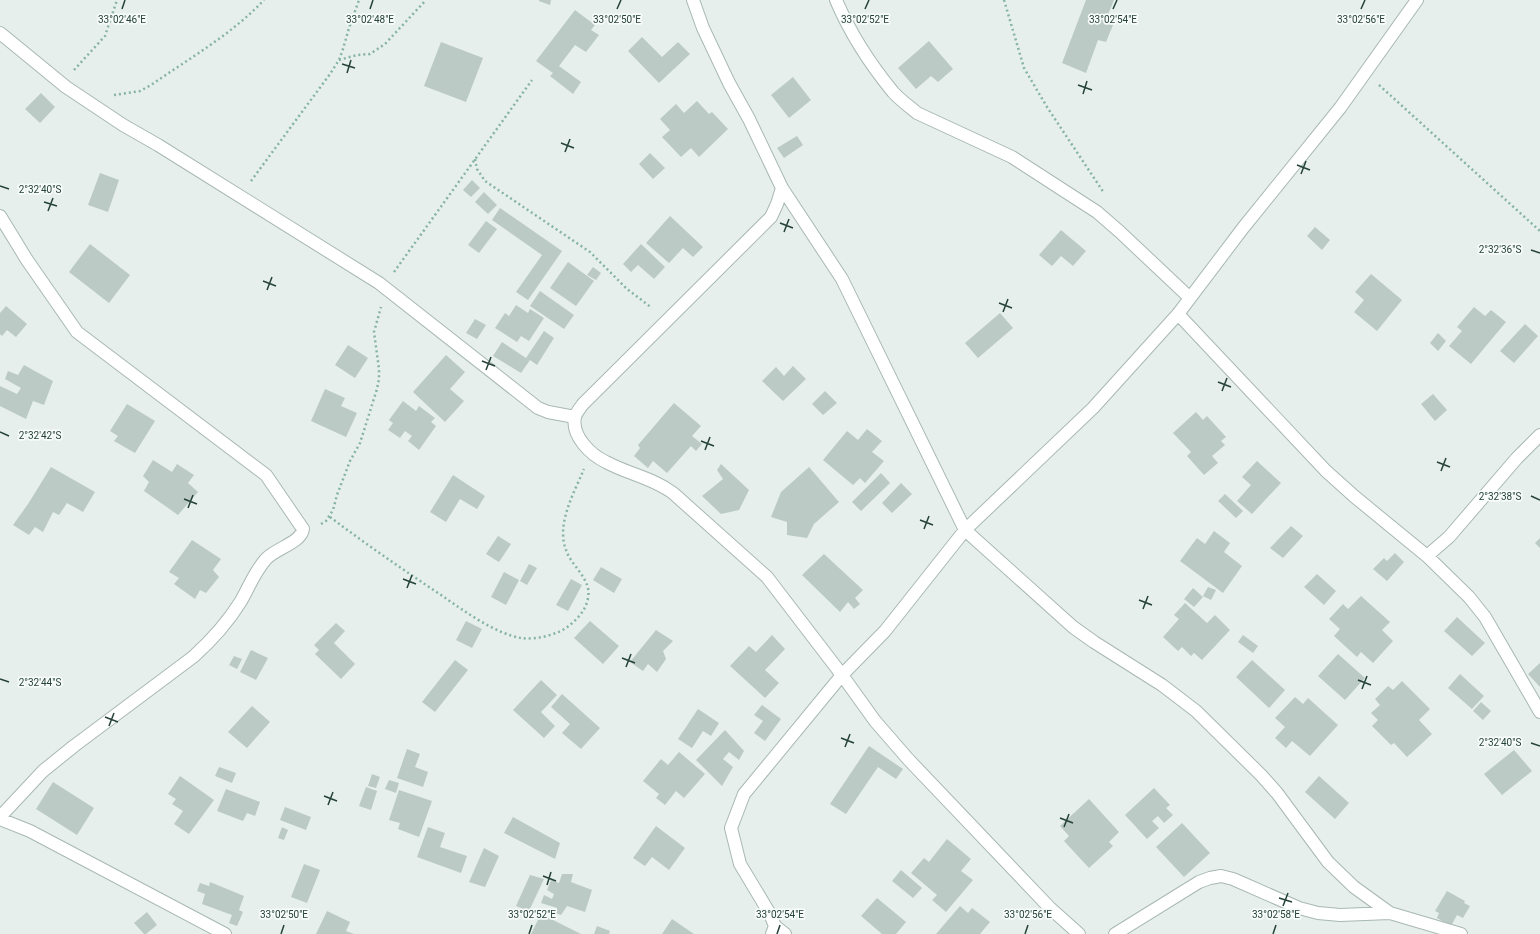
<svg xmlns="http://www.w3.org/2000/svg" width="1540" height="934" viewBox="0 0 1540 934" font-family="Roboto,sans-serif">
<style>
.building{fill:#bbcac4}
.lines{fill:none;stroke-linecap:round;stroke-linejoin:round}
.street-casing{stroke:#a8b8b2;stroke-width:14}
.path{stroke:#86b3a5;stroke-width:2.5;stroke-dasharray:2 3;stroke-linecap:butt}
.street{stroke:#fff;stroke-width:12}
.ticks{fill:none;stroke:#24423a;stroke-width:1.5}
.ticks-label{font-size:10px;text-anchor:middle;fill:#24423a;stroke:#f7fbf9;stroke-width:3.5;stroke-linejoin:round;paint-order:stroke}
</style>
<rect width="100%" height="100%" fill="#e6efeb"/>
<path class="building" d="M539 0H551L550 5 539 1Z
M1086 0H1114L1105 22 1113 25 1106 42 1098 40 1086 73 1062 63Z
M575 10 595 25 591 30 599 35 586 52 575 45 559 66 581 82 573 94 550 76 553 73 536 61Z
M642 37 662 57 678 42 690 54 659 83 628 51Z
M929 41 953 69 938 82 931 76 916 89 898 68Z
M441 42 483 58 466 102 424 86Z
M793 77 811 100 789 118 771 95Z
M41 93 55 107 40 123 25 109Z
M697 101 709 114 712 112 728 129 699 157 691 148 681 157 662 137 670 130 660 119 676 104 684 113Z
M797 136 803 145 784 158 777 148Z
M650 153 665 168 653 179 639 164Z
M100 173 119 180 108 212 88 205Z
M472 180 480 188 471 197 463 190Z
M484 192 497 205 488 214 475 202Z
M500 208 562 251 528 300 516 292 542 255 492 220Z
M670 216 703 247 693 257 683 248 669 263 646 243Z
M486 221 497 229 479 253 468 245Z
M1315 227 1330 240 1322 250 1307 236Z
M1061 230 1086 251 1073 266 1061 256 1052 266 1039 255Z
M90 244 130 275 109 303 69 272Z
M641 244 665 267 654 279 638 265 631 272 623 264Z
M568 262 594 281 576 306 550 288Z
M593 267 601 273 596 280 587 275Z
M1371 274 1402 300 1377 331 1354 312 1364 300 1355 292Z
M540 291 574 315 564 329 530 306Z
M516 305 528 313 530 309 544 318 529 341 521 336 517 342 495 328 505 313 509 316Z
M6 306 27 324 16 337 7 330 2 336 0 334V313Z
M1474 307 1485 316 1491 310 1506 322 1471 364 1449 346 1462 331 1457 327Z
M1000 313 1013 328 978 358 965 343Z
M475 319 486 325 477 339 466 333Z
M1525 324 1538 336 1514 363 1500 351Z
M544 331 554 338 537 365 530 360 521 373 493 356 502 342 526 358Z
M1438 333 1446 341 1438 351 1430 343Z
M348 345 368 358 355 378 335 365Z
M446 355 465 372 450 389 464 401 445 422 413 392Z
M24 365 53 381 44 405 33 401 26 419 0 406V386L17 394 21 388 5 379 8 371 18 375Z
M793 366 806 379 783 401 762 381 776 367 784 376Z
M325 389 345 398 341 406 357 413 346 437 311 421Z
M825 391 837 403 823 415 812 404Z
M1433 394 1447 410 1435 421 1421 404Z
M403 401 416 411 419 406 435 418 431 422 436 426 419 450 408 441 412 436 405 431 400 438 388 430 393 423 389 420Z
M674 403 701 426 692 436 702 444 696 451 691 446 667 473 653 461 648 468 634 456 640 448 638 445Z
M127 404 155 421 135 453 114 441 118 436 110 431Z
M1196 412 1203 420 1207 416 1226 437 1221 441 1225 445 1212 456 1218 463 1204 475 1187 456 1191 452 1173 433Z
M867 429 882 441 872 452 884 461 865 483 860 478 853 485 823 460 847 431 858 440Z
M153 460 172 472 177 464 194 475 188 483 198 492 178 515 144 491 149 482 143 476Z
M1257 461 1281 483 1252 514 1237 501 1251 485 1242 477Z
M721 464 749 490 739 510 721 514 702 496 723 479 717 470Z
M51 467 95 492 83 512 67 503 59 515 53 512 43 532 35 527 29 535 13 525 28 504Z
M809 467 839 502 814 524 807 538 787 535V522L771 517 781 492Z
M881 473 890 483 861 511 852 502Z
M453 475 485 496 477 509 460 499 446 522 430 512Z
M901 483 912 494 892 513 882 503Z
M1225 494 1243 511 1236 518 1218 501Z
M1291 526 1303 536 1283 558 1270 548Z
M1214 531 1230 543 1224 552 1242 566 1223 593 1180 561 1197 538 1205 544Z
M498 536 511 544 499 562 486 554Z
M1540 538V548L1535 543Z
M192 540 221 559 213 570 219 577 206 593 200 590 195 599 174 584 179 578 169 572Z
M1395 553 1404 562 1387 581 1373 569 1384 558 1387 561Z
M824 554 863 590 855 598 860 604 854 609 848 602 840 612 802 575Z
M529 564 537 568 527 585 520 581Z
M601 567 622 579 614 593 593 580Z
M504 572 519 580 506 605 491 597Z
M1317 574 1336 591 1324 605 1304 587Z
M571 579 582 585 568 611 556 605Z
M1208 587 1216 590 1211 600 1203 596Z
M1193 588 1203 597 1194 607 1184 599Z
M1361 596 1390 622 1382 630 1393 641 1373 663 1361 652 1357 657 1334 636 1340 629 1329 619 1343 604 1348 609Z
M1185 603 1207 623 1215 615 1230 630 1202 660 1194 653 1191 656 1182 647 1178 651 1163 637 1179 619 1174 615Z
M1457 617 1485 643 1472 656 1444 631Z
M466 621 482 629 472 648 456 640Z
M590 621 619 646 603 664 574 638Z
M336 623 345 631 334 643 355 664 341 679 315 654 319 650 314 645Z
M656 630 673 641 663 651 666 659 657 672 648 664 643 671 630 662Z
M772 635 785 649 765 670 779 683 765 698 730 666 749 646 756 652Z
M1243 635 1258 646 1253 653 1238 642Z
M251 650 268 658 256 680 240 672Z
M1338 654 1365 678 1345 700 1318 676Z
M234 656 242 659 237 669 229 665Z
M455 660 468 670 435 712 422 702Z
M1252 660 1285 690 1269 708 1236 677Z
M1540 663V687L1528 674Z
M1460 674 1484 696 1472 709 1448 688Z
M541 680 557 695 541 712 555 726 544 738 513 710Z
M1402 681 1430 709 1419 720 1432 734 1407 757 1394 743 1391 745 1372 726 1378 720 1371 713 1380 705 1375 699 1388 686 1393 690Z
M562 694 600 728 581 749 562 733 570 724 551 707Z
M1295 697 1303 704 1308 698 1338 725 1310 756 1292 741 1286 748 1275 738 1285 727 1275 718Z
M1481 702 1491 711 1483 720 1473 711Z
M762 705 781 719 765 741 754 733 763 721 754 715Z
M252 706 270 722 247 748 228 732Z
M698 709 719 723 711 736 703 731 692 748 678 739Z
M725 730 744 751 739 760 729 752 723 759 733 767 722 786 696 760Z
M869 746 903 769 896 779 878 767 846 814 830 804Z
M407 749 420 754 415 767 428 772 423 787 397 778Z
M1514 750 1532 771 1502 795 1484 774Z
M679 752 705 774 684 798 676 791 665 805 656 798 659 794 643 781 661 759 668 765Z
M219 767 236 773 232 783 215 776Z
M372 774 380 777 376 788 368 786Z
M180 776 214 800 189 834 174 824 183 811 172 804 176 799 168 794Z
M1319 776 1349 803 1335 819 1305 792Z
M389 780 399 783 396 793 385 789Z
M53 782 94 808 77 835 36 809Z
M366 787 377 791 371 810 359 806Z
M1154 788 1170 805 1166 808 1173 815 1164 823 1158 816 1152 821 1159 828 1147 839 1125 815Z
M226 789 260 802 255 816 247 813 243 821 217 811Z
M399 790 432 801 419 837 398 829 400 823 389 820Z
M1089 799 1119 832 1109 842 1113 846 1089 868 1064 841 1069 836 1060 826Z
M285 807 311 817 306 830 280 820Z
M513 817 560 843 555 859 504 833Z
M1182 823 1210 853 1184 877 1156 847Z
M656 826 685 848 669 870 652 857 645 866 633 858Z
M282 827 288 830 284 840 278 838Z
M428 827 445 833 440 847 467 856 461 873 417 857Z
M947 839 971 859 961 871 973 880 946 912 932 900 937 895 911 873 924 858 929 862Z
M484 848 499 856 485 887 469 882Z
M304 864 320 870 307 903 291 897Z
M901 870 922 888 913 898 892 881Z
M562 874H573L571 882 592 890 585 912 567 906 561 915 555 913 557 908 541 903 544 895 552 899 554 894 547 890 551 880 559 883Z
M530 875 544 879 529 911 516 906Z
M210 882 244 896 239 910 243 912 237 926 229 923 232 915 202 904 205 894 197 891 200 883 209 886Z
M1447 891 1465 901 1464 903 1470 906 1463 918 1457 915 1451 926 1437 918 1439 913 1435 911Z
M877 898 906 922 896 934H882L861 916Z
M960 906 968 913 972 908 990 922 980 934H936Z
M327 911 350 922 346 931 354 934H316Z
M147 912 157 925 146 934H144L134 923Z
M541 914 581 934H531Z
M672 919 694 934H662Z
M597 926 610 931 609 934H594Z"/>
<g class="lines">
<g class="street-casing">
<path id="street" d="M693 0 703 28 729 83 749 119 782 188 842 279 965 530 1073 627 1094 642 1162 685 1196 711 1261 775 1277 793 1328 862 1354 887 1390 913
M836 0C850 33 870 64 893 92 900 100 909 106 917 113L1012 157 1097 212 1120 232 1190 298
M0 33 66 87 123 125 158 145 379 283 538 408 548 412 575 417
M782 188 777 204 771 217 583 404C580 408 576 413 575 417 571 436 591 455 606 462 628 474 653 478 673 493L767 577 842 675 875 721 908 759 1050 908 1079 934
M0 216 27 260 77 332 266 475 303 529C301 543 276 548 266 559 255 571 249 587 241 601 228 622 212 640 193 657L74 746 43 771 0 817
M1178 314 1326 471 1355 497 1427 556 1469 597 1485 617 1540 712
M1427 556 1449 537 1517 458 1540 435
M0 819 30 831 225 934
M775 926 785 934
M772 934 775 926 770 914 740 864 731 828 744 794 842 675 885 631 965 530 1093 408 1178 314 1243 228 1340 108 1417 0
M1115 934 1199 882 1210 878 1221 876 1233 879 1299 908 1318 913 1340 915 1390 913 1461 934"/>
</g>
<path class="path" d="M1004 0 1024 68 1047 107 1104 193
M339 60 357 55 370 54 385 44 426 0
M74 70 105 36 117 0
M1379 85 1540 231
M114 95 140 91 151 85C190 58 232 34 264 0
M475 159 477 169 485 181 590 252 627 289 652 308
M251 181 330 74 339 60 343 49 349 28 359 0
M394 272 532 80
M330 517C367 545 405 571 444 597 464 611 496 634 521 638 536 640 558 635 570 625 578 618 586 610 588 598 592 579 571 566 566 550 556 524 574 493 584 469
M321 524 326 521 333 510 337 495 350 461 360 443 377 389 379 379V369L374 332 381 307"/>
<use href="#street" class="street"/>
</g>
<path class="ticks" d="M122 9 125 0M370 9 373 0M617 9 621 0M865 9 869 0M1113 9 1117 0M1361 9 1365 0M342 64 355 68M347 73 351 60M1078 85 1092 90M1083 94 1087 81M561 143 574 148M565 152 570 139M1297 165 1310 170M1301 174 1306 161M0 186 9 189M44 202 57 206M48 211 53 198M780 223 793 228M784 232 789 219M1531 250 1540 253M263 281 276 286M267 290 272 277M999 303 1012 308M1003 312 1008 299M482 361 495 366M486 370 491 357M1218 382 1231 387M1222 391 1227 378M0 432 9 436M701 441 714 446M705 450 710 437M1437 462 1450 467M1441 471 1446 458M1531 496 1540 500M184 499 197 504M188 508 193 495M920 520 933 525M924 529 929 516M403 579 416 584M407 588 412 575M1139 600 1152 605M1143 609 1148 596M622 658 635 663M626 667 631 654M0 679 9 682M1358 680 1371 685M1362 689 1367 676M105 717 118 722M109 726 114 713M841 738 854 743M1531 743 1540 746M845 747 850 734M324 796 337 801M328 805 333 792M1060 818 1073 823M1064 827 1069 814M543 876 556 881M547 885 551 872M1279 898 1292 902M1283 906 1288 893M281 934 284 925M529 934 532 925M777 934 780 925M1025 934 1028 925M1273 934 1276 925"/>
<g class="ticks-label">
<text x="122" y="23">33°02'46"E</text>
<text x="370" y="23">33°02'48"E</text>
<text x="617" y="23">33°02'50"E</text>
<text x="865" y="23">33°02'52"E</text>
<text x="1113" y="23">33°02'54"E</text>
<text x="1361" y="23">33°02'56"E</text>
<text x="40" y="193">2°32'40"S</text>
<text x="1500" y="253">2°32'36"S</text>
<text x="40" y="439">2°32'42"S</text>
<text x="1500" y="500">2°32'38"S</text>
<text x="40" y="686">2°32'44"S</text>
<text x="1500" y="746">2°32'40"S</text>
<text x="284" y="918">33°02'50"E</text>
<text x="532" y="918">33°02'52"E</text>
<text x="780" y="918">33°02'54"E</text>
<text x="1028" y="918">33°02'56"E</text>
<text x="1276" y="918">33°02'58"E</text>
</g>
</svg>
